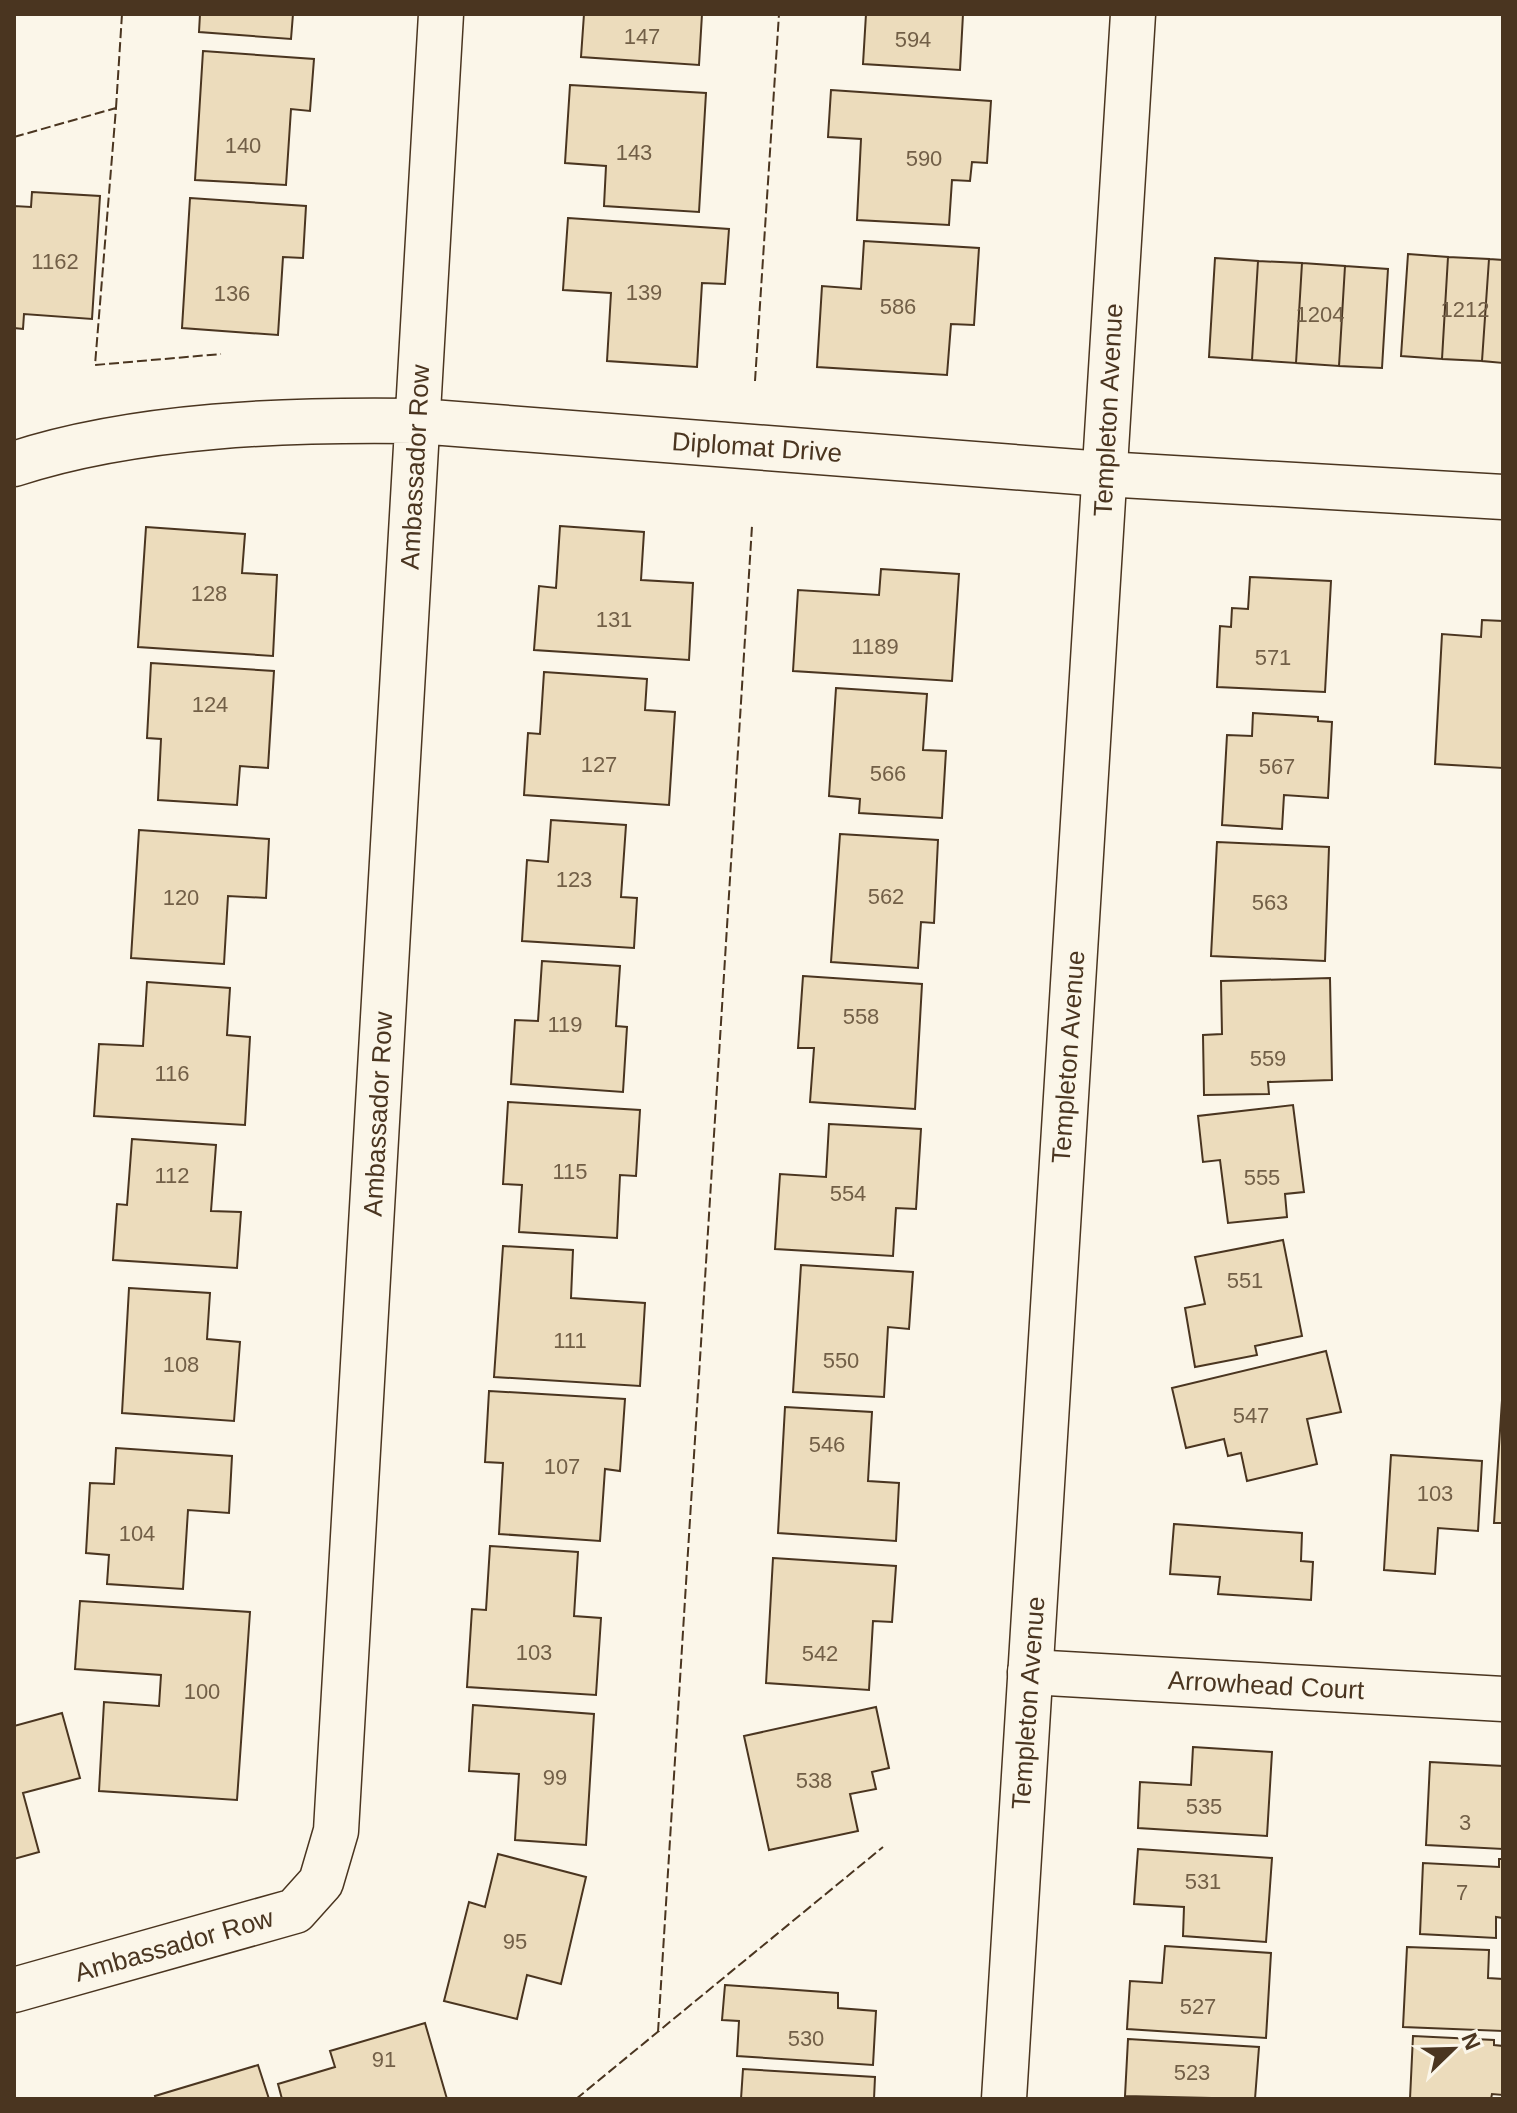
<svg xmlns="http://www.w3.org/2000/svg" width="1517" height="2113" viewBox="0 0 1517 2113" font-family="Arial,sans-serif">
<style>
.building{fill:#ecdcbc;stroke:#4a3520;stroke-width:2}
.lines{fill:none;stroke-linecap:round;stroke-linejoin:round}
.minor-casing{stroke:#4a3520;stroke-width:47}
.tertiary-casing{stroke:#4a3520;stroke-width:47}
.minor{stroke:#fbf6e9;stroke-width:44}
.tertiary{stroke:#fbf6e9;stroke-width:44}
.fence{stroke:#4a3520;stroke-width:2;stroke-dasharray:10 4;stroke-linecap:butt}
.labels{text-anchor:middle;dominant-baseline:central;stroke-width:6;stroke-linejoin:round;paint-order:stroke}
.number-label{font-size:22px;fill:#725f47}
.street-label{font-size:26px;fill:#4a3520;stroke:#fbf6e9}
</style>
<rect width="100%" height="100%" fill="#fbf6e9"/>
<path class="building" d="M200 14H293L291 39 199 32Z
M584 14H702L699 65 581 57Z
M866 14H963L960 70 863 64Z
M203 51 314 59 310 111 291 109 286 185 195 180Z
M570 85 706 93 699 212 604 206 606 166 565 163Z
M831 90 991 101 987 163 972 162 970 181 952 180 949 225 857 220 861 139 828 137Z
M32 192 100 196 92 319 24 314 23 329 14 328V206L31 207Z
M190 198 306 206 303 258 283 257 278 335 182 328Z
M568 218 729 229 725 284 702 283 697 367 607 361 611 293 563 290Z
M864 241 979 248 974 325 951 324 947 375 817 367 822 286 861 289Z
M1408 254 1448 257 1442 359 1401 356Z
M1448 257 1489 259 1482 361 1442 359Z
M1215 258 1258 261 1252 360 1209 357Z
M1489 259 1503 260V363L1482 361Z
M1258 261 1302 263 1296 363 1252 360Z
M1302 263 1345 266 1339 366 1296 363Z
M1345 266 1388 269 1382 368 1339 366Z
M560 526 644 532 641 580 693 583 689 660 534 650 539 586 556 588Z
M146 527 245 534 242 573 277 575 273 656 138 647Z
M881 569 959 574 952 681 793 671 798 590 879 595Z
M1250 577 1331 581 1325 692 1217 687 1220 626 1231 627 1232 608 1248 609Z
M1482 620 1503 621V768L1435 764 1442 634 1481 637Z
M151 663 274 671 268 768 240 766 237 805 158 800 161 739 147 738Z
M544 672 647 679 645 710 675 712 669 805 524 795 528 733 540 734Z
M836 688 927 694 923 750 946 751 942 818 859 813 860 799 829 796Z
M1253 713 1318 717V721L1332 722 1328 798 1284 795 1282 829 1222 825 1227 735 1252 736Z
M551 820 626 825 621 897 637 898 634 948 522 941 527 860 548 862Z
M139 830 269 839 266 898 228 896 224 964 131 958Z
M840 834 938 840 934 923 921 922 918 968 831 962Z
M1217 842 1329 847 1325 961 1211 956Z
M542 961 620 966 616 1026 627 1027 623 1092 511 1084 515 1020 538 1021Z
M803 976 922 984 915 1109 810 1102 814 1048H798Z
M1330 978 1332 1080 1268 1082 1269 1094 1204 1095 1203 1035 1222 1034 1221 981Z
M147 982 230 988 227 1035 250 1037 245 1125 94 1116 99 1044 143 1046Z
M508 1102 640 1110 636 1176 620 1175 617 1238 519 1232 522 1185 503 1184Z
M1293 1105 1304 1192 1285 1194 1287 1217 1228 1223 1220 1160 1203 1162 1198 1116Z
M829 1124 921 1129 916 1209 896 1208 893 1256 775 1249 780 1174 826 1177Z
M132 1139 216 1145 211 1211 241 1212 237 1268 113 1260 117 1204 127 1205Z
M1283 1240 1302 1336 1255 1346 1257 1355 1195 1367 1185 1308 1205 1304 1195 1257Z
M503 1246 573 1250 571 1298 645 1303 640 1386 494 1377Z
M801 1265 913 1272 909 1329 888 1327 884 1397 793 1392Z
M129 1288 210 1293 207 1339 240 1342 234 1421 122 1413Z
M1326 1351 1341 1412 1307 1419 1317 1464 1247 1481 1241 1453 1228 1456 1224 1439 1186 1448 1172 1388Z
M1503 1385V1523H1494Z
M489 1391 625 1399 620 1471 605 1469 600 1541 499 1534 503 1463 485 1462Z
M785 1407 872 1412 868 1481 899 1483 896 1541 778 1533Z
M116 1448 232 1456 229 1513 188 1510 183 1589 107 1584 109 1555 86 1553 90 1483 114 1484Z
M1391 1455 1482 1461 1478 1531 1438 1528 1435 1574 1384 1570Z
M1174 1524 1302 1533 1301 1561 1313 1562 1311 1600 1218 1594 1220 1577 1170 1574Z
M490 1546 578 1552 574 1616 601 1618 596 1695 467 1687 472 1609 486 1610Z
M773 1558 896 1566 892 1622 873 1621 869 1690 766 1683Z
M80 1601 250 1612 237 1800 99 1791 104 1702 159 1706 161 1675 75 1669Z
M473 1705 594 1714 586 1845 515 1840 519 1774 469 1771Z
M876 1707 889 1768 872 1772 876 1789 850 1794 858 1831 769 1850 744 1736Z
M62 1713 80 1778 23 1793 39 1852 14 1859V1726Z
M1193 1747 1272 1752 1267 1836 1138 1828 1140 1782 1191 1785Z
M1430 1762 1503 1766V1849L1426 1845Z
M1138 1849 1272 1858 1266 1942 1183 1936 1184 1907 1134 1904Z
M498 1854 586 1877 561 1984 527 1975 517 2019 444 2001 469 1902 485 1907Z
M1499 1859H1503V1918L1496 1917V1938L1420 1934 1423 1863 1499 1867Z
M1165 1946 1271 1953 1266 2038 1127 2029 1130 1981 1162 1983Z
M1407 1947 1489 1950 1488 1978 1503 1979V2031L1403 2027Z
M725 1985 838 1993V2008L876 2011 873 2065 737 2056 739 2021 722 2020Z
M425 2023 447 2099H282L278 2084 335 2067 330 2051Z
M1413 2036 1494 2040V2045L1503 2046V2095L1492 2094 1491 2099H1410Z
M1128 2039 1259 2047 1255 2099 1125 2096Z
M258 2065 269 2099H156L155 2096Z
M743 2069 875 2077 874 2099H741Z"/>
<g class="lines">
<g class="minor-casing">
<path id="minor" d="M14 464C136 424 291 419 418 421L1104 474 1503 497
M1030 1672 1503 1699
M14 1990 295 1911 321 1882 336 1831 441 14"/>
</g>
<g class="tertiary-casing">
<path id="tertiary" d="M1004 2099 1133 14"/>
</g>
<use href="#minor" class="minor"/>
<use href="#tertiary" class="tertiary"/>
<path class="fence" d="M116 108 122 14
M14 137 116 108 95 365 221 354
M755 381 779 14
M658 2032 752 526
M576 2099 883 1847"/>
</g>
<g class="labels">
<g class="number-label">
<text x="642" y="36">147</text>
<text x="913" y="39">594</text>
<text x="243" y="145">140</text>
<text x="634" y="152">143</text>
<text x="924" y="158">590</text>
<text x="55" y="261">1162</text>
<text x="644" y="292">139</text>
<text x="232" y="293">136</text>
<text x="898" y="306">586</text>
<text x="1465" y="309">1212</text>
<text x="1320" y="314">1204</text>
<text x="209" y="593">128</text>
<text x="614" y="619">131</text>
<text x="875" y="646">1189</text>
<text x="1273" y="657">571</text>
<text x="210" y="704">124</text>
<text x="599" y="764">127</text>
<text x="1277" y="766">567</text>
<text x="888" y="773">566</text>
<text x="574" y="879">123</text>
<text x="886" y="896">562</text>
<text x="181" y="897">120</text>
<text x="1270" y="902">563</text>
<text x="861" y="1016">558</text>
<text x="565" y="1024">119</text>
<text x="1268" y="1058">559</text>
<text x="172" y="1073">116</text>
<text x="570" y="1171">115</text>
<text x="172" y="1175">112</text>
<text x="1262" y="1177">555</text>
<text x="848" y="1193">554</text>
<text x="1245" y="1280">551</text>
<text x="570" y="1340">111</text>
<text x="841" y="1360">550</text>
<text x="181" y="1364">108</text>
<text x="1251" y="1415">547</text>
<text x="827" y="1444">546</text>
<text x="562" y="1466">107</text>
<text x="1435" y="1493">103</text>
<text x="137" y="1533">104</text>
<text x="534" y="1652">103</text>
<text x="820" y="1653">542</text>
<text x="202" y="1691">100</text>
<text x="555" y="1777">99</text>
<text x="814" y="1780">538</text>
<text x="1204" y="1806">535</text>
<text x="1465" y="1822">3</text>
<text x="1203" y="1881">531</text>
<text x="1462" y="1892">7</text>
<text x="515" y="1941">95</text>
<text x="1198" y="2006">527</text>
<text x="806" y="2038">530</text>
<text x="384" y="2059">91</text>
<text x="1192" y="2072">523</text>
</g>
<g class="street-label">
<text transform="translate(1108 410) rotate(-87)">Templeton Avenue</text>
<text transform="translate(757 447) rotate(4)">Diplomat Drive</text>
<text transform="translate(415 467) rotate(-87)">Ambassador Row</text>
<text transform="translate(1068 1057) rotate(-86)">Templeton Avenue</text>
<text transform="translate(378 1114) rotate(-87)">Ambassador Row</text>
<text transform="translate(1266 1685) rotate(3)">Arrowhead Court</text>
<text transform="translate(1028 1703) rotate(-86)">Templeton Avenue</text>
<text transform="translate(174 1945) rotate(-16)">Ambassador Row</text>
</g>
</g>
<rect width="1517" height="2113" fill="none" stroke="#4a3520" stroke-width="32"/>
<g transform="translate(1453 2049) rotate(67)" stroke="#fbf6e9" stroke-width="6" paint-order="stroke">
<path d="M0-6L14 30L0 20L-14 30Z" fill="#4a3520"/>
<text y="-12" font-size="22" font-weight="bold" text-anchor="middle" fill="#4a3520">N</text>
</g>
</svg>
